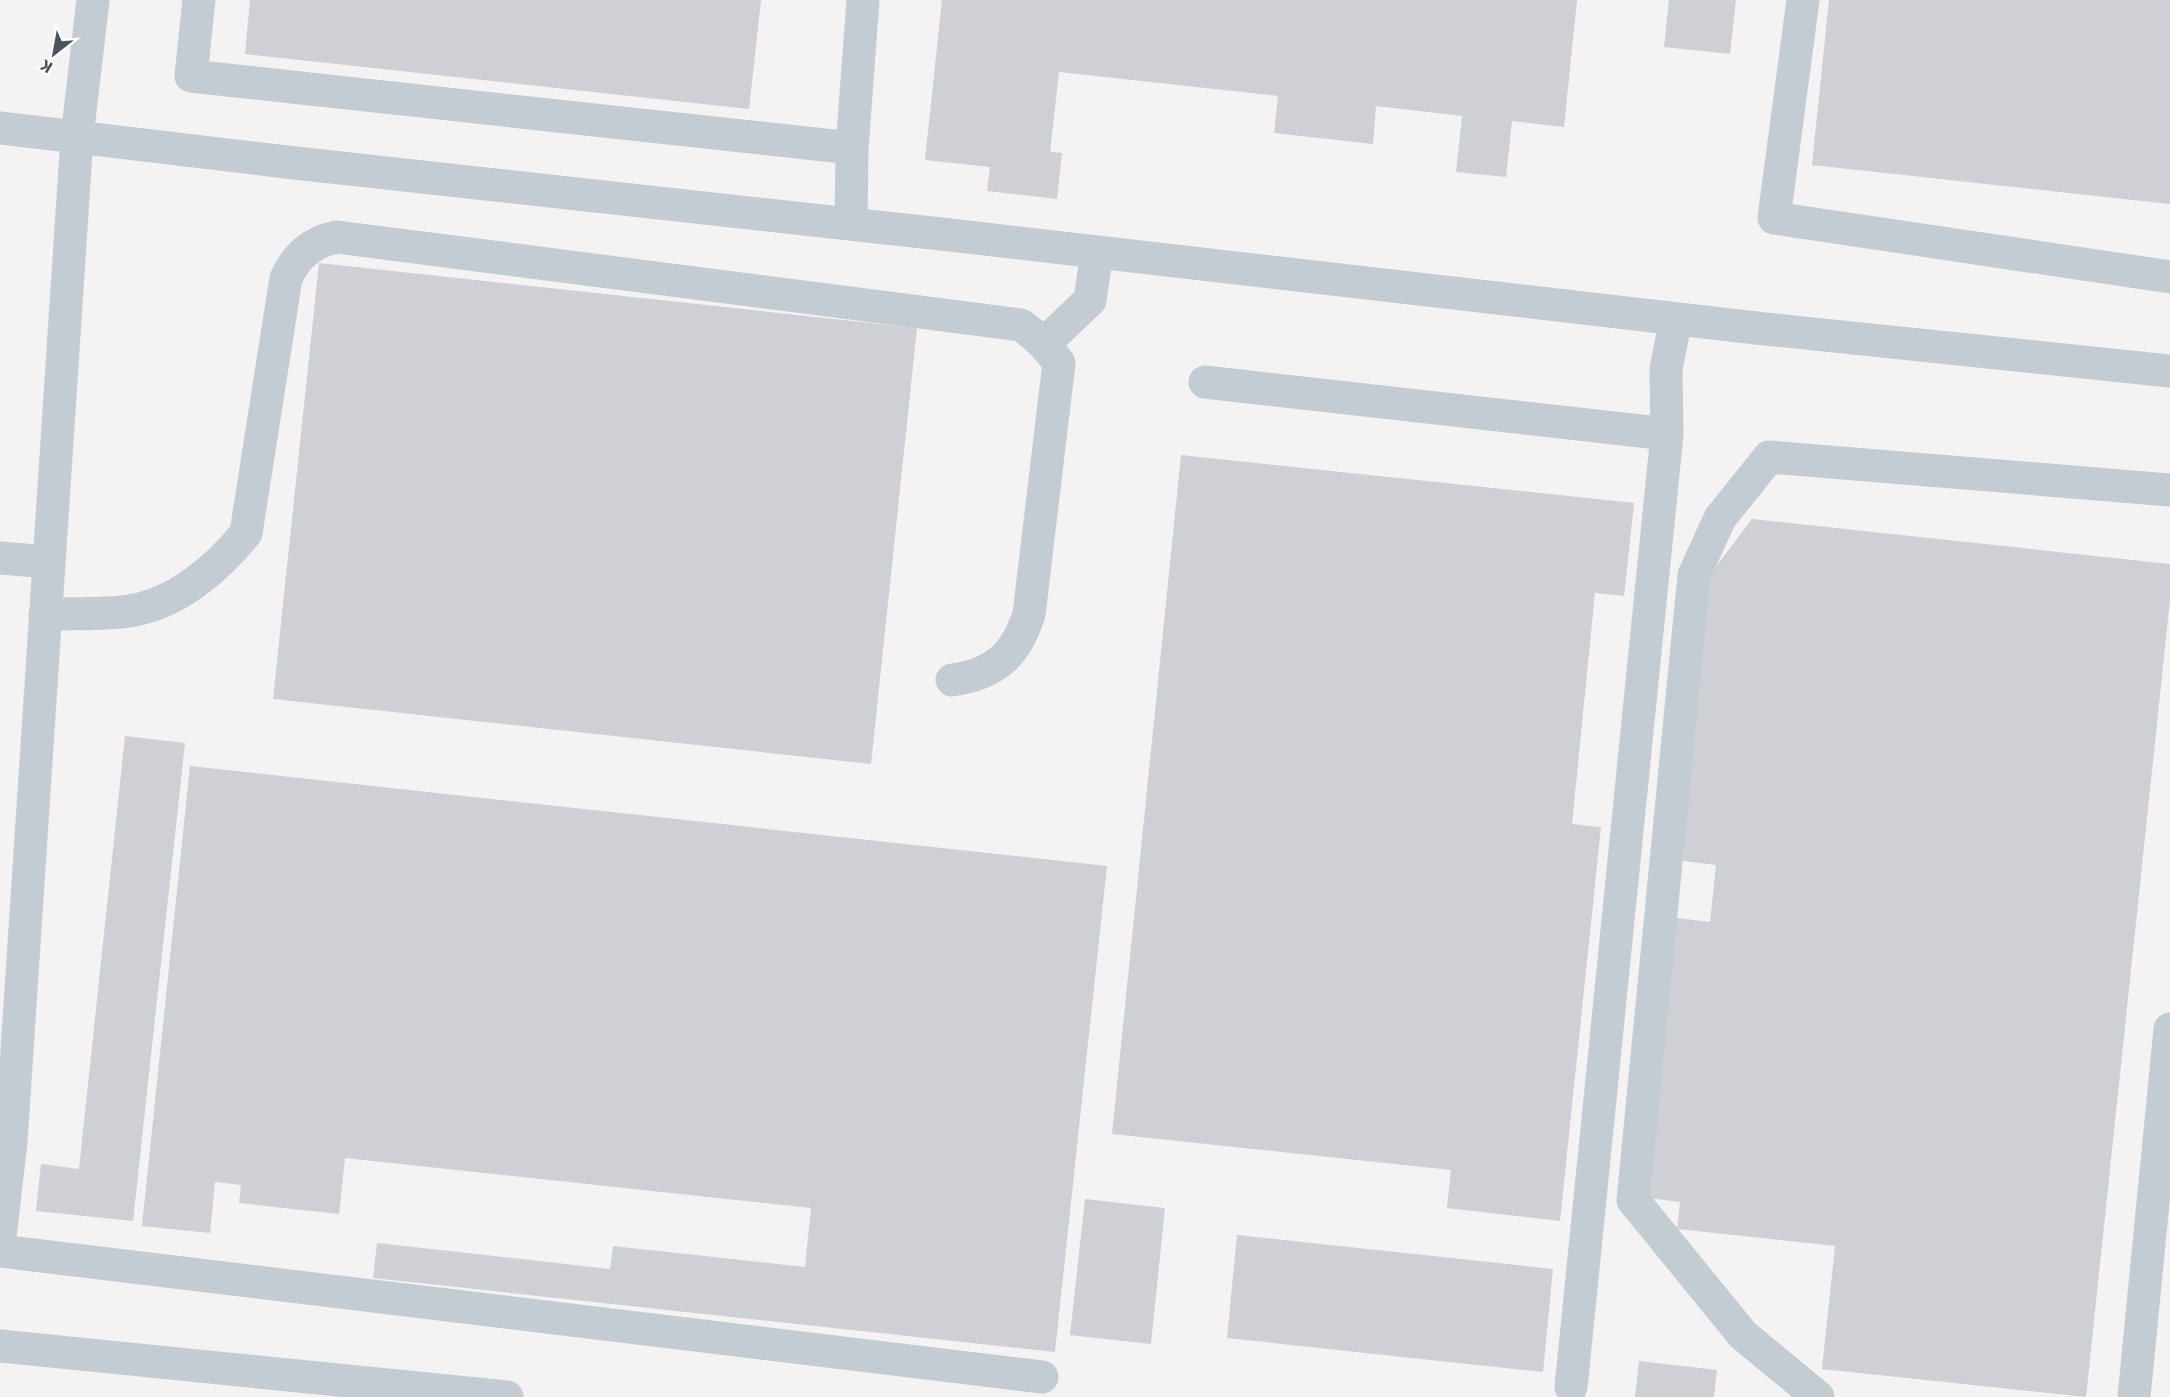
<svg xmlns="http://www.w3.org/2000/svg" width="2170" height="1397" viewBox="0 0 2170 1397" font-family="'Fira Sans',sans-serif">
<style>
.building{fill:#ced0d6}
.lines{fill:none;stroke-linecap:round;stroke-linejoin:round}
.minor{stroke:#c3cbd3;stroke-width:33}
</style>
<rect width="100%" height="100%" fill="#f4f2f2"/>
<path class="building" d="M250 0H761L749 109 245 54Z
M942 0H1577L1564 127 1512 121 1506 177 1456 172 1462 116 1376 106 1373 144 1274 133 1278 96 1059 72 1050 152 1062 153 1057 199 987 191 990 167 925 160Z
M1669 0H1736L1730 54 1664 47Z
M1829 0H2170V204L1812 165Z
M319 263 917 328 871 764 273 699Z
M1181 455 1634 503 1624 596 1595 593 1572 824 1601 827 1560 1221 1447 1208 1451 1170 1112 1134Z
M1752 519 2170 564V600L2086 1397 1822 1369 1835 1246 1677 1229 1680 1202 1640 1197 1669 917 1710 922 1716 865 1675 860 1705 581Z
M125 736 185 743 133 1221 36 1211 41 1164 79 1169Z
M190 766 1107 866 1055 1352 373 1278 377 1243 610 1269 613 1246 805 1267 811 1208 345 1158 339 1214 239 1203 241 1185 215 1182 210 1233 142 1226Z
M1085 1199 1165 1208 1151 1344 1070 1335Z
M1237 1235 1553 1269 1543 1372 1227 1338Z
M1639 1361 1717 1370 1714 1397H1635Z"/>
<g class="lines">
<path class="minor" d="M199 0 191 76 852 148
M1803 0 1774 218 2170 277
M0 128 286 162 950 235 1756 328 2170 371
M851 224 852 148 863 0
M1045 343 1090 300 1097 252
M1205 382 1667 434
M0 558 49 562
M45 614C71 613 104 615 129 611 176 604 217 569 246 533L286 278C297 255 312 242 337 237L1021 325C1037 336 1048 347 1059 363L1029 614C1016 655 995 674 952 680
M0 1237 11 1142 77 137 93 0
M0 1251 1042 1377
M0 1346 507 1397
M1571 1387 1667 434 1666 369 1676 319
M1818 1397 1743 1335 1633 1200 1694 575 1720 518 1769 457 2170 490
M2134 1397 2170 1029"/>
</g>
<g transform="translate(54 54) rotate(211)" stroke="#ffffff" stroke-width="4.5" paint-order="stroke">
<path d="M0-4.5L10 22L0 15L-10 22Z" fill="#49545f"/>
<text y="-9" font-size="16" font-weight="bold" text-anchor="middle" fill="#49545f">K</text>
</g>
</svg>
